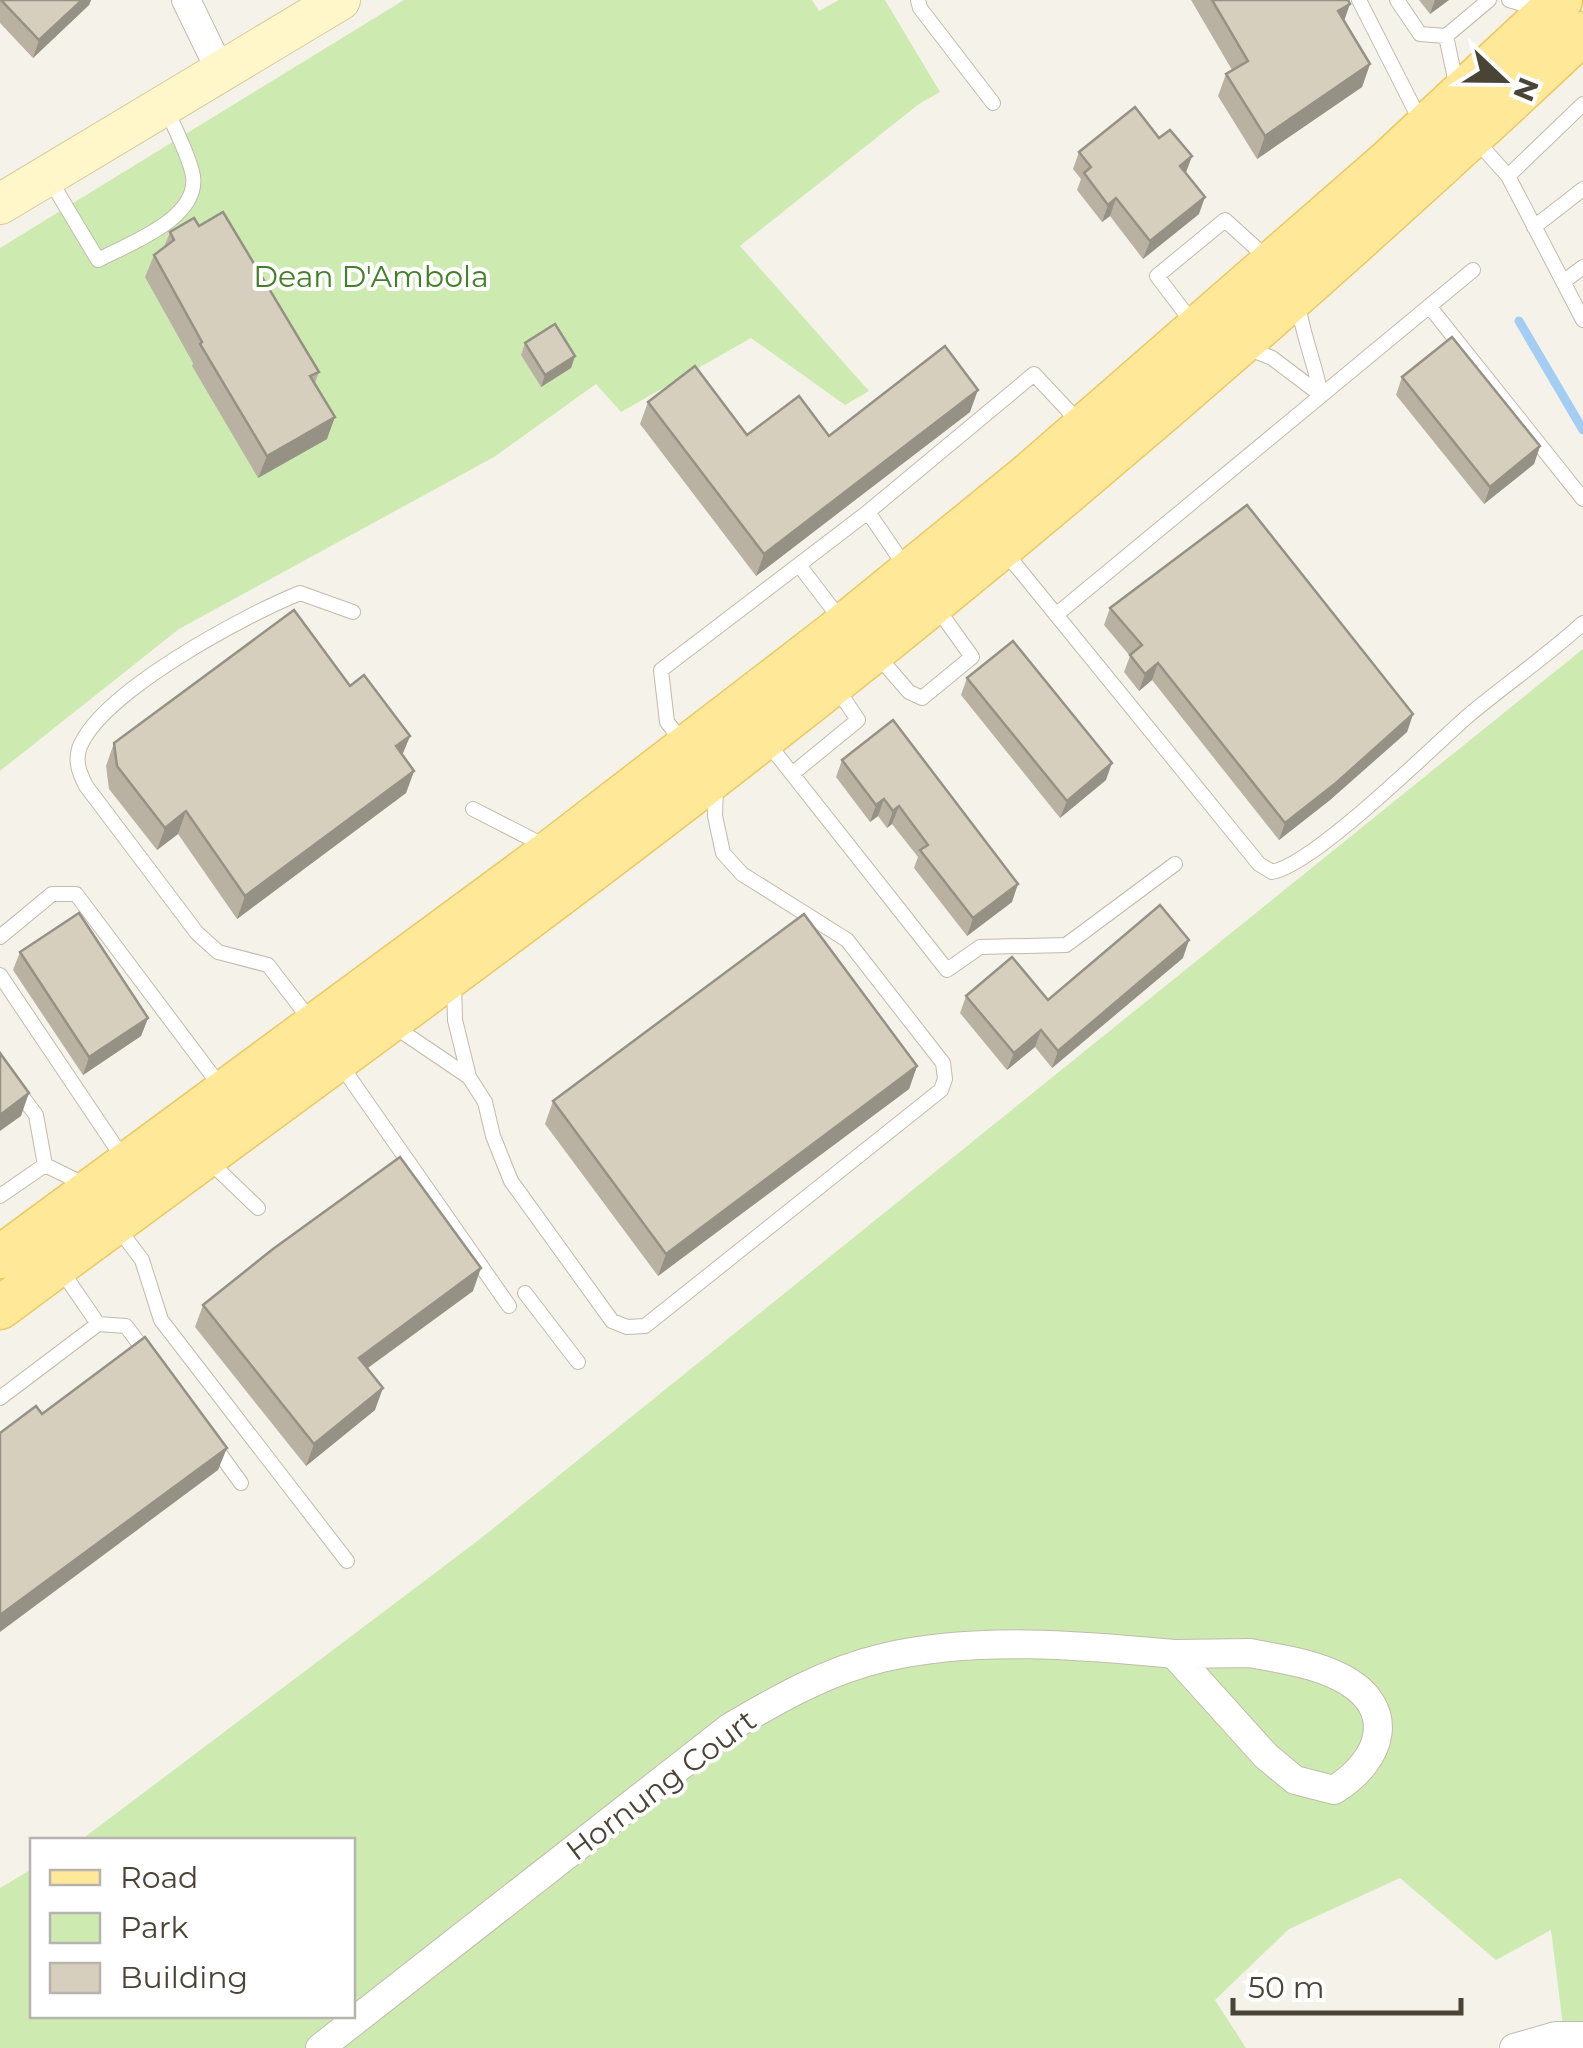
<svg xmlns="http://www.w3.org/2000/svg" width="1583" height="2048" viewBox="0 0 1583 2048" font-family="Montserrat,sans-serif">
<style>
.green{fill:#cdebb1}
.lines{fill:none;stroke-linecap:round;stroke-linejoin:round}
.stream{stroke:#a4cdf4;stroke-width:9}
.lane-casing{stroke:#c1bbab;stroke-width:16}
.street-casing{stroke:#c1bbab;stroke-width:30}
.secondary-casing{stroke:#d7ca97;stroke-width:42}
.primary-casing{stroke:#e9ca63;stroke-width:45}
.lane{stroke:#fff;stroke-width:14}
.street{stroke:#fff;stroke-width:28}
.secondary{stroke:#fff6c9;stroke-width:40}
.primary{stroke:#ffe998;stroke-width:42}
.wall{fill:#b9b2a3}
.shaded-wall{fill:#969185}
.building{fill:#d7cfbe;stroke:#969185;stroke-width:2.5}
.labels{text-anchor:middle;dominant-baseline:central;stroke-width:8;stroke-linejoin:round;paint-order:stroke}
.park-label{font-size:30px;fill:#427f27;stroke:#fff}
.street-label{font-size:30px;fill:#4a4437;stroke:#fff}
</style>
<rect width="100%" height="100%" fill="#f5f2e9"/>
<path class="green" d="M404 0H812L819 11 839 0H885L940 92 919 104 740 246 869 391 845 405 751 338 621 412 596 384 494 457 179 629 0 771V248Z
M1583 649V2040L1564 2034 1551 1930 1496 1960 1400 1878 1289 1929 1215 2000 1246 2048H0V1888L32 1869V2016H352V1840H81L480 1539Z"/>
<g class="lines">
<path class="stream" d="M1519 321 1583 430"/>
<g class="lane-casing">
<path id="lane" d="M918 0 920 8 993 103
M1359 0 1422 124
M1397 0 1420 34 1446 36
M1509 0 1539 9
M1457 88 1446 36 1489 0
M1474 138 1508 176 1583 104
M1508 176 1583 320
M50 180 98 260C128 244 199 219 193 176 189 155 175 130 167 110
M1534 227 1583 189
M1563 282 1583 267
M1298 304C1303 336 1315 364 1321 395
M1429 306 1583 499
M1195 326 1157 276 1225 220 1268 259
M1245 347 1272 358 1321 395
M868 512 907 569
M1005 552 1259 864 1272 872C1315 864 1430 749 1469 715 1506 684 1547 656 1583 623
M799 565 841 620
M1057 614 1473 270
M877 655 909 692 922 698 972 657 937 608
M682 741 667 722 661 670 868 512 1034 374 1079 422
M766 741 947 970 980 947 1066 945 1175 864
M792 774 858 720 836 687
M473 809 547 847
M0 937 52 894H76L221 1087
M0 975 125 1161
M311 1021 268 965 218 952 197 933 86 786C80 774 75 763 79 749 99 693 245 615 300 593L353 612
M392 1025 469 1077 455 1020 454 983
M340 1064 509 1306
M0 1067 36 1115 45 1165
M469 1077 485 1102 493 1136 511 1181 612 1321 627 1327 645 1326 941 1090 945 1079 943 1063 847 940 742 874 723 853 715 816 716 785
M208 1160 258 1208
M0 1196 45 1165 88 1186
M118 1228 142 1260 161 1320 347 1561
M59 1267 98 1324
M525 1293 578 1362
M0 1398 98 1324 126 1326 149 1357
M212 1443 241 1483"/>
</g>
<g class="street-casing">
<path id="street" d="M186 0 221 72
M1250 1653C1281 1659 1312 1663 1340 1677 1399 1707 1383 1760 1334 1790L1295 1780 1266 1756 1174 1654Z
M320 2048 729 1728C778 1699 827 1671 882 1658 974 1636 1081 1645 1174 1654
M1514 2048 1556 2036H1583"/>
</g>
<g class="secondary-casing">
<path id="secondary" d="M0 204 340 0"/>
</g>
<g class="primary-casing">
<path id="primary" d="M0 1257 552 850 834 633 1027 476 1386 163 1561 0
M0 1308C252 1121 507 939 754 746 1042 522 1318 283 1583 33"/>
</g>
<use href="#lane" class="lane"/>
<use href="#street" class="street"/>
<use href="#secondary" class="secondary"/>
<use href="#primary" class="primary"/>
</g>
<path class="wall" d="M0 0H91L89 5 33 58 0 23Z
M1191 0H1348L1344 21 1370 64 1362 87 1257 159 1218 96 1226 74 1232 70Z
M1419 0H1449L1430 14Z
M1159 138 1192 156 1186 173 1199 214 1143 259 1110 216 1102 222 1077 190 1081 179 1073 169 1079 152Z
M170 232 319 372 315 383 327 439 258 478 192 366 193 363 145 277 154 255 164 247Z
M525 343 575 356 571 368 541 387 521 355Z
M1402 377 1540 446 1534 464 1484 504 1396 395Z
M648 402 747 435 829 436 970 412 756 576 640 424Z
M1110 608 1413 714 1407 732 1330 800 1279 840 1152 680 1139 691 1124 672 1130 656 1104 625Z
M967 678 1106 780 1060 818 961 695Z
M350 686 410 736 402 755 414 771 406 793 237 919 178 834 157 850 109 789 106 766 114 743Z
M842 760 1012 902 967 936 914 868 918 857 892 824 887 828 878 816 870 822 836 777Z
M20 952 148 1018 141 1036 83 1075 13 970Z
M1183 958 1052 1068 1035 1047 1007 1070 960 1013 966 996 1048 1000Z
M917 1066 909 1089 658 1276 545 1124 553 1101Z
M473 1291 368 1368 375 1410 306 1466 195 1327 203 1305Z"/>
<path class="shaded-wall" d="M82 0H91L89 5 33 58 39 40Z
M1435 0H1449L1430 14Z
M1350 4 1342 27 1338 11Z
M1370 64 1362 87 1257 159 1265 136Z
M1192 156 1185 174 1180 166Z
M1205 197 1199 214 1143 259 1150 241Z
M1116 198 1110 216 1102 222 1108 205Z
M575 356 571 368 541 387 545 375Z
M978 390 970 412 756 576 764 554Z
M335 417 327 439 258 478 267 456Z
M1540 446 1534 464 1484 504 1490 487Z
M1158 663 1152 680 1139 691 1145 674Z
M1413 714 1407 732 1330 800 1279 840 1285 823Z
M410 736 401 758 396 746Z
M1112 763 1106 780 1060 818 1067 801Z
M414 771 406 793 237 919 245 896Z
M884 799 878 816 870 822 876 805Z
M899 806 892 824 887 828 893 811Z
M186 811 178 834 157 850 165 828Z
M1018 884 1012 902 967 936 973 918Z
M1189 940 1183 958 1052 1068 1058 1051Z
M148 1018 141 1036 83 1075 89 1057Z
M1041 1030 1035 1047 1007 1070 1014 1053Z
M917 1066 909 1089 658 1276 666 1254Z
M29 1093 21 1116 0 1131V1115Z
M481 1268 473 1291 351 1380 359 1358Z
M383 1388 375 1410 306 1466 314 1444Z
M227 1448 218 1470 0 1632V1615Z"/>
<path class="building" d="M1 0H82L39 40Z
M1212 0H1348L1350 4 1338 11 1370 64 1265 136 1226 74 1248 61Z
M1135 107 1159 138 1170 130 1192 156 1180 166 1205 197 1150 241 1116 198 1108 205 1084 173 1091 167 1079 152Z
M223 212 319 372 310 376 335 417 267 456 200 344 202 342 154 255 174 240 170 232 194 218 199 226Z
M555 324 575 356 545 375 525 343Z
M1452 337 1540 446 1490 487 1402 377Z
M945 346 978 390 764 554 648 402 695 366 747 435 799 396 829 436Z
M1247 505 1413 714 1336 783 1285 823 1158 663 1145 674 1130 655 1142 645 1110 608Z
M294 610 350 686 364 675 410 736 396 746 414 771 245 896 186 811 165 828 117 766 114 743Z
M1013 641 1112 763 1067 801 967 678Z
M893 720 1018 884 973 918 920 850 928 845 899 806 893 811 884 799 876 805 842 760Z
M1160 905 1189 940 1058 1051 1041 1030 1014 1053 966 996 1012 957 1048 1000Z
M79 913 148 1018 89 1057 20 952Z
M804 914 917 1066 666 1254 553 1101Z
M0 1053 29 1093 0 1115Z
M400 1157 481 1268 359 1358 383 1388 314 1444 203 1305 273 1249Z
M145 1337 227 1448 0 1615V1433L36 1406 42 1414Z"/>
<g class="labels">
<g class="park-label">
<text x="371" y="276">Dean D'Ambola</text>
</g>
<g class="street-label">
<text transform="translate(661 1785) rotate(-37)">Hornung Court</text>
</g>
</g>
<rect x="30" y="1838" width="325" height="180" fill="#ffffff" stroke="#b7b4af" stroke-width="2.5"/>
<rect x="50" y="1870" width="50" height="15" fill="#ffe998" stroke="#b7b4af" stroke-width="2.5"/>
<text x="120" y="1888" font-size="30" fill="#4a4437">Road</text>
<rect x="50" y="1913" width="50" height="30" fill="#cdebb1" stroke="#b7b4af" stroke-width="2.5"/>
<text x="120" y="1938" font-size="30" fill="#4a4437">Park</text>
<rect x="50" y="1963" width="50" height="30" fill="#d7cfbe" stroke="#b7b4af" stroke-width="2.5"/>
<text x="120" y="1988" font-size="30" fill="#4a4437">Building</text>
<g transform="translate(1503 80) rotate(112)" stroke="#ffffff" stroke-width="8" paint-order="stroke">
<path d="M0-8L18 38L0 25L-18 38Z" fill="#4a4437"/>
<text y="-15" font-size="28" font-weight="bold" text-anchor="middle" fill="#4a4437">N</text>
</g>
<path d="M1233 1998v15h228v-15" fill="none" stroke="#4a4437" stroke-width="5"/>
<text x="1248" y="1998" font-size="30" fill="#4a4437" stroke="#ffffff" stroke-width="8" paint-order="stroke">50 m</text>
</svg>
